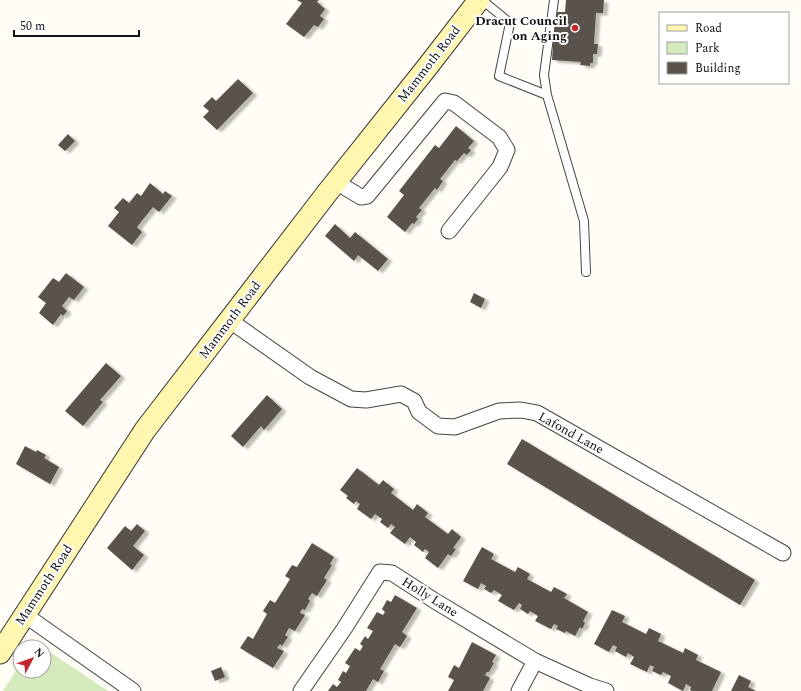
<svg xmlns="http://www.w3.org/2000/svg" width="801" height="691" viewBox="0 0 801 691" font-family="Spectral,serif">
<style>
.green{fill:#d5ebbd}
.building{fill:#5a524d;filter:url(#shadow)}
.lines{fill:none;stroke-linecap:round;stroke-linejoin:round}
.lane-casing{stroke:#444;stroke-width:10}
.street-casing{stroke:#444;stroke-width:17}
.secondary-casing{stroke:#333;stroke-width:23}
.lane{stroke:#fff;stroke-width:8}
.street{stroke:#fff;stroke-width:15}
.secondary{stroke:#fff6b0;stroke-width:21}
.poi-dot{fill:#c4262e;stroke:#fff;stroke-width:1.5}
.labels{text-anchor:middle;dominant-baseline:central;stroke-width:4;stroke-linejoin:round;paint-order:stroke}
.poi-label{font-size:13px;font-weight:bold;fill:#111;stroke:#fff;text-anchor:end}
.street-label{font-size:13px;fill:#111;stroke:#fff}
</style>
<defs>
<filter id="shadow"><feDropShadow dx="4.5" dy="2.5" stdDeviation="1" flood-color="#0004"/></filter>
</defs>
<rect width="100%" height="100%" fill="#fffdf5"/>
<path class="green" d="M44 648 108 691H3L20 664V671H44Z"/>
<path class="building" d="M297 0H319L317 2 325 9 320 16 324 19 318 27 314 25 304 37 286 24 302 3Z
M566 0H604L603 13H596L594 44H598L597 54H593V63H590V66L580 65 581 62 552 60 555 12H565Z
M238 79 253 93 217 130 203 117 209 111 203 106 212 97 216 101Z
M456 126 474 141 468 148 471 150 467 155 464 153 457 161 455 160 440 179 443 181 437 190 435 188 419 208 422 210 416 217 418 219 414 224 412 223 405 232 387 217 404 195 399 191 435 145 439 148Z
M68 134 75 141 65 151 58 145Z
M150 183 163 194 165 191 172 196 159 212 153 207 137 227 142 232 132 245 108 226 119 212 114 208 123 198 129 203 137 193 141 196Z
M335 224 350 238 355 232 388 259 378 271 358 255 354 261 325 236Z
M66 273 84 287 74 300 69 297 62 306 67 311 63 316 61 314 53 325 39 313 46 303 38 297 53 278 59 282Z
M474 293 485 299 481 308 470 302Z
M106 363 121 376 100 400 103 402 83 426 65 411Z
M267 395 282 409 264 430 261 426 243 447 231 436Z
M522 439 755 580 740 605 507 464Z
M25 446 36 452 37 450 46 455 44 458 59 467 50 484 16 464Z
M357 468 379 485 383 480 394 489 391 493 413 510 417 504 428 513 425 517 448 534 452 529 461 537 453 548 456 549 451 556 448 554 438 568 425 558 429 552 425 549 423 552 414 545 416 542 410 537 405 544 390 533 395 527 391 524 388 528 380 522 382 519 375 514 371 519 357 509 360 504 356 501 354 504 346 498 348 496 340 490Z
M137 524 145 531 133 546 144 555 132 570 107 548 125 526 131 531Z
M312 543 334 557 330 564 332 565 324 578 327 580 317 596 312 593 308 599 310 601 305 610 302 609 300 613 305 615 295 631 289 628 285 635 288 637 282 646 280 644 277 648 284 651 273 668 240 648 248 636 253 639 267 614 263 611 270 600 275 603 290 579 285 576 292 565 297 567Z
M482 547 494 554 491 559 515 572 518 567 530 574 527 579 551 592 554 587 567 594 564 598 588 612 583 621 585 623 582 629 580 627 575 636 566 631 565 633 556 629 558 626 554 624 551 629 535 621 538 616 530 611 528 614 520 609 522 605 519 603 514 610 498 601 502 595 494 590 491 593 484 589 486 586 481 583 478 589 463 581Z
M395 595 417 608 402 632 407 636 400 647 395 644 380 669 384 671 378 682 373 679 366 691H328L333 684 337 687 341 682 338 680 343 671 346 673 350 666 345 663 355 648 360 651 363 646 360 644 365 636 368 639 373 631 367 628 377 612 383 615 385 612 382 609 387 600 391 602Z
M612 610 625 616 622 622 646 634 649 628 661 634 658 641 683 653 685 648 698 655 696 660 721 672 712 691H692L690 690 691 687 686 684 683 691 668 683 671 676 663 672 661 675 652 671 654 667 650 665 647 672 630 664 634 657 628 653 626 657 615 651 617 647 613 645 609 652 594 644Z
M472 642 496 655 492 662 494 663 489 672H487L485 675 490 678 483 691H448L454 680 448 677 454 665 459 668Z
M221 667 225 677 215 681 211 671Z
M739 675 751 681 748 687 756 691H731Z"/>
<g class="lines">
<g class="lane-casing">
<path id="lane" d="M482 0 510 23 499 76 547 95
M554 0 544 75 547 95 584 221 586 272"/>
</g>
<g class="street-casing">
<path id="street" d="M336 182 361 197 367 196 445 101 454 103 499 137 507 150 500 167 449 231
M229 320 310 377 351 399 366 400 401 394 414 401 419 412 438 426 455 427 499 411 521 410 537 413 783 553
M25 615 133 691
M301 691 344 629 380 572 392 573 435 601 535 661 590 686 606 691
M519 691 535 661"/>
</g>
<g class="secondary-casing">
<path id="secondary" d="M0 653 145 430 327 193 428 66 479 0"/>
</g>
<use href="#lane" class="lane"/>
<use href="#street" class="street"/>
<use href="#secondary" class="secondary"/>
</g>
<circle class="poi-dot" cx="575" cy="28" r="4"/>
<g class="labels">
<g class="poi-label">
<text x="567" y="21">Dracut Council<tspan x="567" dy="15">on Aging</tspan></text>
</g>
<g class="street-label">
<text transform="translate(429 64) rotate(-52)">Mammoth Road</text>
<text transform="translate(230 320) rotate(-53)">Mammoth Road</text>
<text transform="translate(571 433) rotate(29)">Lafond Lane</text>
<text transform="translate(44 585) rotate(-57)">Mammoth Road</text>
<text transform="translate(430 597) rotate(32)">Holly Lane</text>
</g>
</g>
<rect x="659" y="12" width="130" height="72" fill="#ffffff" stroke="#a0a0a0"/>
<rect x="667" y="25" width="20" height="6" fill="#fff6b0" stroke="#a0a0a0"/>
<text x="695" y="32" font-size="12" fill="#111111">Road</text>
<rect x="667" y="42" width="20" height="12" fill="#d5ebbd" stroke="#a0a0a0"/>
<text x="695" y="52" font-size="12" fill="#111111">Park</text>
<rect x="667" y="62" width="20" height="12" fill="#5a524d" stroke="#a0a0a0"/>
<text x="695" y="72" font-size="12" fill="#111111">Building</text>
<g transform="translate(32 659) rotate(49)"><circle r="19" fill="#ffffff" stroke="#a0a0a0"/>
<path d="M0-3L7 15L0 10L-7 15Z" fill="#c4262e"/>
<text y="-6" font-size="11" font-weight="bold" text-anchor="middle" fill="#111111">N</text>
</g>
<path d="M14 30v6h125v-6" fill="none" stroke="#111111" stroke-width="2"/>
<text x="20" y="30" font-size="12" fill="#111111" stroke="#ffffff" stroke-width="3" paint-order="stroke">50 m</text>
</svg>
